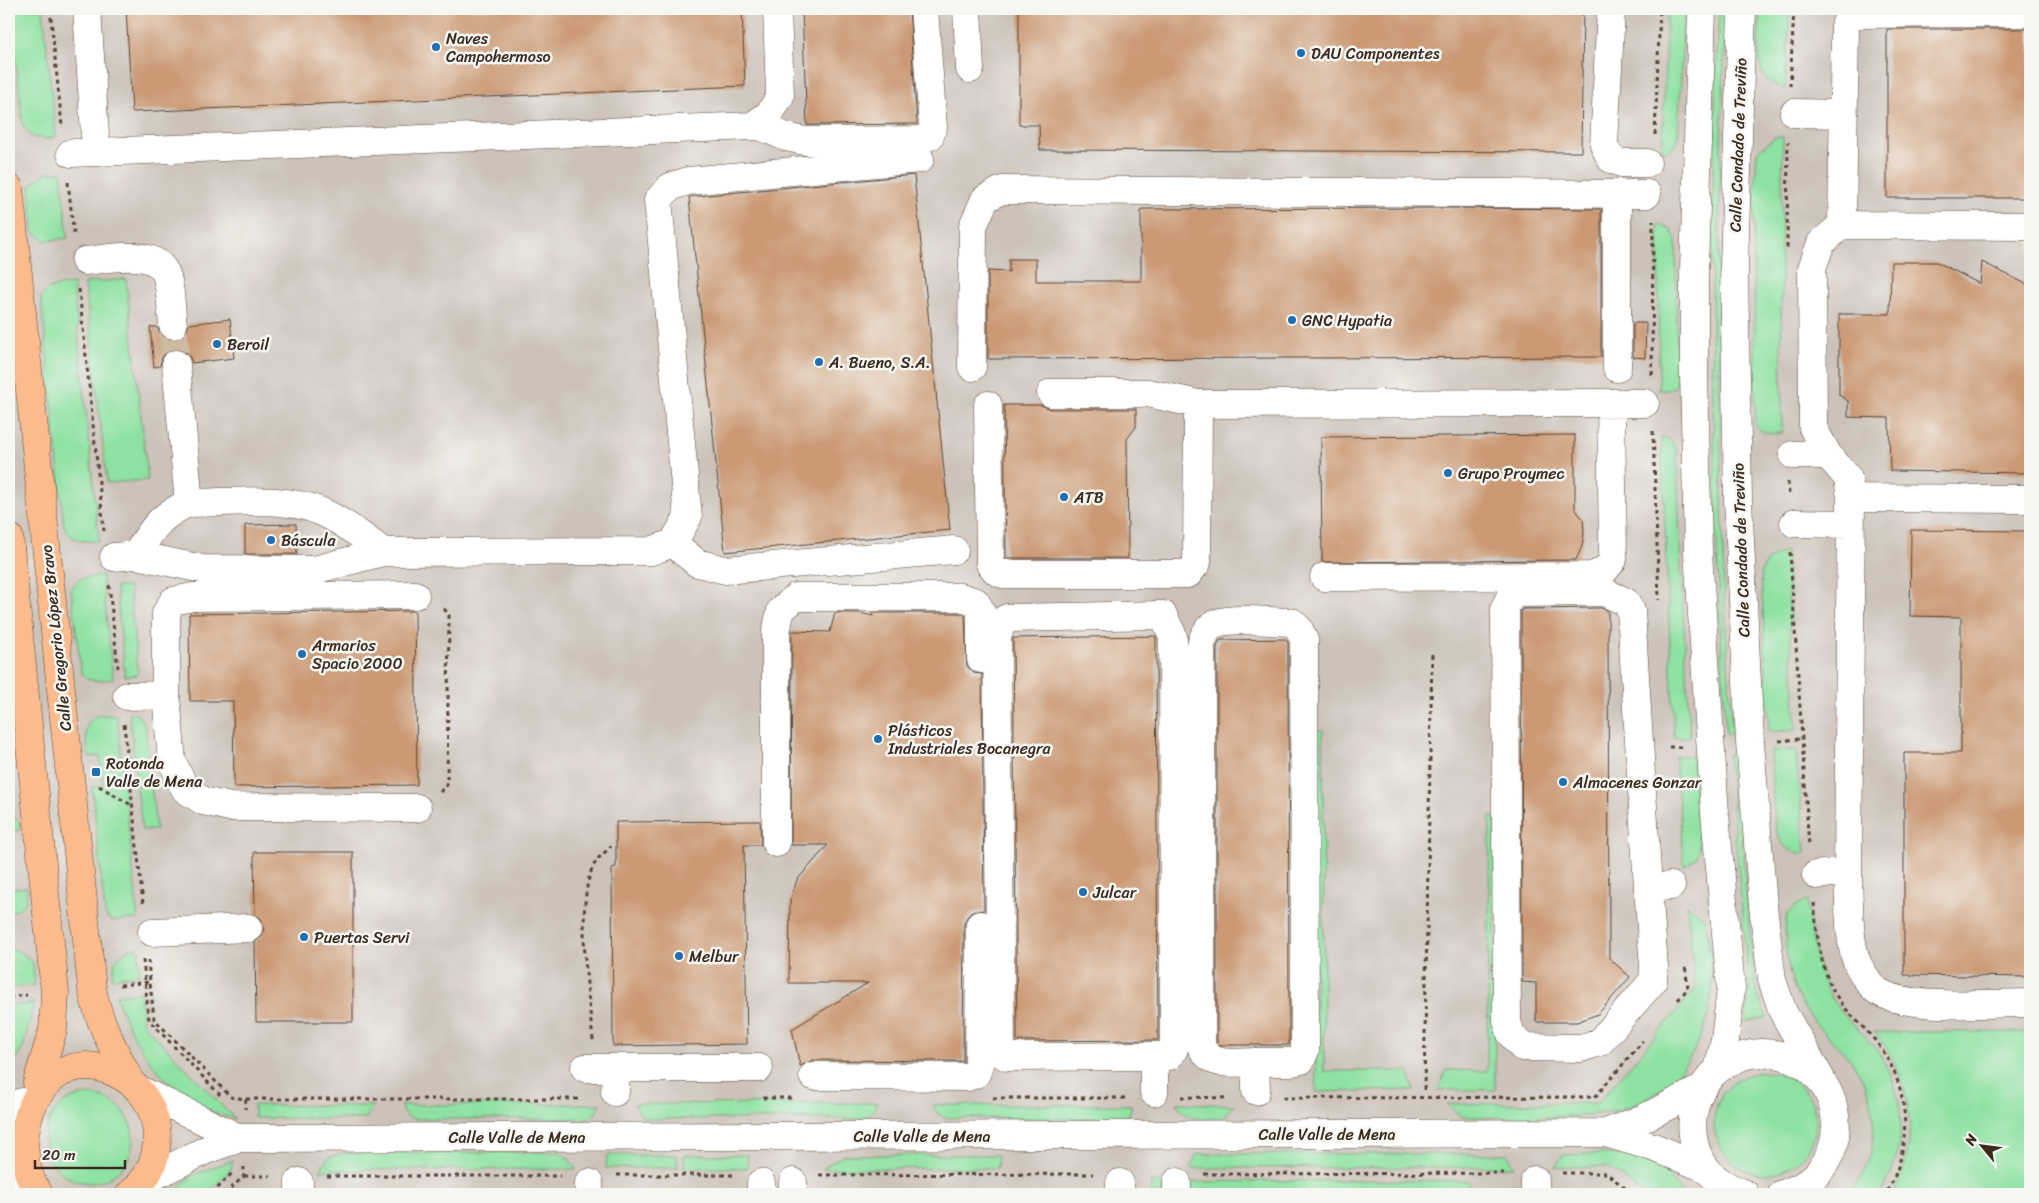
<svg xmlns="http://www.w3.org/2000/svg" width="2039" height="1203" viewBox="0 0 2039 1203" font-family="Sriracha,sans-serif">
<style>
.industrial{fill:#ccc2b9}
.green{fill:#8de1a2;stroke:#648660}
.building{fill:#cb9a74}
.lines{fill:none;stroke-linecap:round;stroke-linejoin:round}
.minor-tunnel{stroke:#ccbba0;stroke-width:28;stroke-dasharray:28 14;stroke-linecap:butt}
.minor-casing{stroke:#564536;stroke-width:29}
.major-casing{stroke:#564536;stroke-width:29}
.path{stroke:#564536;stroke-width:3;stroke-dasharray:4 4;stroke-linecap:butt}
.minor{stroke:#fff;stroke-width:28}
.major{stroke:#fbbb8d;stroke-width:28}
.poi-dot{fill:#1f6fb2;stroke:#f6f6f2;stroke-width:2}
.labels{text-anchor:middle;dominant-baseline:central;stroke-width:5;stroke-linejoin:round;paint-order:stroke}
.poi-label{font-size:16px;fill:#3b2a1e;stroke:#f6f6f2;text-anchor:start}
.street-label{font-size:16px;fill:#3b2a1e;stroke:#f6f6f2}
</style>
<rect width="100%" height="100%" fill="#f6f6f2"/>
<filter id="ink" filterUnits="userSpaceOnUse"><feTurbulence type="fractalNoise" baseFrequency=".02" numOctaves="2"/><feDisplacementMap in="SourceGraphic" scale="10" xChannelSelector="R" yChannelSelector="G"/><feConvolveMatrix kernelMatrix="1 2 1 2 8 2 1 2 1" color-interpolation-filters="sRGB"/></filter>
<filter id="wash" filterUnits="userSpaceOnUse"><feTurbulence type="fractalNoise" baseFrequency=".0096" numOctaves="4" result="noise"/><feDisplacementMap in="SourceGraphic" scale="20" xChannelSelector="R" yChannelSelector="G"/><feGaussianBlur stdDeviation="1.12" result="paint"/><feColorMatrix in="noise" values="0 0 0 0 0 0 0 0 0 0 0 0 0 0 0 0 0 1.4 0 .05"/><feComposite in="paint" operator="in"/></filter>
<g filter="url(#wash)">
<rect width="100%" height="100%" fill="#f0dfc1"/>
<path class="industrial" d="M9 9H2030V1032H1874L1897 1067 1904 1085 1909 1107 1910 1132 1908 1149 1901 1174 1892 1194H9Z"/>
<path class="green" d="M10 9H43L56 137 45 139 32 137 23 126Z
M1667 9H1684L1678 140C1675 148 1670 151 1662 151Z
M1719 9H1726L1720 177 1718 319 1724 593 1732 734H1726C1712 493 1707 250 1719 9Z
M1762 9H1790L1785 89C1777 86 1769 83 1764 76 1756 63 1758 24 1762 9Z
M1775 137H1783L1781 255 1782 433C1770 434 1761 435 1755 423L1754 205 1757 152Z
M61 172 68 238 45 241 33 232 30 186 45 173Z
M1658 224 1671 230 1676 240 1677 383C1672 391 1668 390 1659 390Z
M126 279 148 480 107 483 85 283Z
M73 284 99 541C82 541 73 543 64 526L41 297C49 285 59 286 73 284Z
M1661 436 1670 439 1677 451 1681 571 1690 737 1674 738Z
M1786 551 1796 730 1769 732 1761 572 1768 559Z
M102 575 113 679C100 680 87 685 81 671L71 589 79 579Z
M116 587H129L138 675 125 676Z
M129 713 137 714 145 724 156 830H142Z
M98 715H117L138 919 113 921 108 919 105 912 92 787 103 785 100 756 89 757C87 740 80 724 98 715Z
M1315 730H1323L1324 1071H1408L1414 1090 1316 1092Z
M1796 750 1805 853C1792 854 1782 847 1778 835 1772 819 1772 771 1771 751Z
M1734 753 1754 979 1758 997 1767 1017 1746 1022 1749 989 1728 754Z
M1675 756H1692L1699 850 1695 859 1684 866Z
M9 811 19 822 21 830 9 831Z
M1490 816 1495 817V1090H1438L1446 1070 1487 1071Z
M27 887C28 902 23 909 9 913V889Z
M1807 901C1812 935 1815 969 1832 999 1844 1020 1866 1034 1879 1054 1909 1099 1906 1149 1881 1194H1849C1855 1185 1862 1176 1867 1165 1881 1129 1872 1083 1846 1055 1831 1039 1814 1025 1803 1006 1788 981 1782 943 1787 914L1798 904Z
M1687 905 1705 918C1708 941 1713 966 1712 990 1709 1041 1676 1093 1625 1108 1578 1121 1511 1117 1462 1117L1447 1104 1598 1103 1695 990Z
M9 947 22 953 33 962 35 985 9 987Z
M138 948 140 974 112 978 115 961 128 949Z
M140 992 143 1024 235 1119C175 1105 134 1052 116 995Z
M34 1003 23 1048 9 1071V1006Z
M1874 1032H2030V1194H1892C1922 1142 1912 1077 1874 1032Z
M1714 1123a51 51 0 1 1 102 0a51 51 0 1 1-102 0Z
M45 1139a44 44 0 1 1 88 0a44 44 0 1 1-88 0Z
M878 1103 869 1116 862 1119H648L642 1117 634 1104Z
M1176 1103 1234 1105 1224 1118C1202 1119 1190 1124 1176 1103Z
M601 1104 593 1117 578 1119H418C408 1119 402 1115 401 1105Z
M254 1105 373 1106 366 1118 361 1119 254 1118Z
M932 1105H1132L1129 1114 1121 1119 945 1118 938 1114Z
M559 1152 569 1159 576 1169 320 1170 328 1158 341 1153Z
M1197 1154H1508L1514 1167 1190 1168Z
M610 1155H677V1168H606L607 1157Z
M684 1155H748L747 1168H684Z
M843 1155H998L997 1168 822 1169Z
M1563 1155C1593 1154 1635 1149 1661 1168 1670 1175 1676 1186 1683 1194H1644L1609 1167H1555Z
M233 1160 230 1171 207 1194H170L193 1175Z
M1354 1180 1470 1181 1469 1189 1406 1194H1195L1188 1182Z
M1151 1182H1163V1194H1151Z"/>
<g id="blocks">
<path class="building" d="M126 9H742L745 86 132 112Z
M802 9H909L917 124 807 125Z
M1019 9H1583L1581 152 1040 150 1039 125H1019Z
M1887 29H2030V198H1887Z
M914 175 950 530 725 552 689 197Z
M1446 208 1601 209V357L988 359V271L1009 272V259H1036V281H1141V209Z
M1891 262H1937L1980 284 1982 262 2030 286V473L1890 471 1889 418 1848 417V401L1839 395V314H1890Z
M230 319 234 358 192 363 189 355 183 350 174 349 167 352 162 357 160 366 154 367 150 327H157L161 335 167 339 174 341 183 337 187 331 189 324Z
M1633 323H1646L1645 358 1633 357Z
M1004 405H1041L1051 409H1136V427L1127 439 1128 558H1006Z
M1575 435V509L1583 519 1584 533 1582 546 1576 560 1322 562 1321 437Z
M296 524 297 554H245V525Z
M1911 530 2030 531V977L1904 975V753H1961V617L1910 616Z
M1601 608 1608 611 1609 958 1630 977 1598 1014 1577 1022H1536V983L1522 982 1521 611 1522 609Z
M415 611 417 785 234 787 233 701H190L189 614Z
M835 613H860L873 616V613H958L965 615 967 666 974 673 982 674 984 910 972 912 967 917 964 924 963 1061 813 1060 800 1066 792 1029 868 983H789L790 901 797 880 828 845H791L792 634V631L830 632Z
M1156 636 1158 1040 1017 1041 1013 638Z
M1286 639 1288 643 1289 1045H1220L1217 1042V647L1220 640Z
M760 821 761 845H744L747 1044 613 1046 612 868 616 867V822Z
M254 852H353V1022H256L255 942 262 936 264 928 261 919 255 914Z"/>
</g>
</g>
<g filter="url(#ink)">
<use href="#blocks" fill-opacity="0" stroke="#564536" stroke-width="1"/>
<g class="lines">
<path class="minor-tunnel" d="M173 325 176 364"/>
<g class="minor-casing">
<path id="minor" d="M87 9 96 151
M967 9 970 69
M1611 9 1604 145 1611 159 1622 163H1647
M1702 9 1694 271V374L1698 552 1715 814 1731 988 1725 1040 1718 1069
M1742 9 1734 267 1738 500 1750 742 1763 906 1772 980 1783 1012 1821 1079
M1794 113 1844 114
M755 124 786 137 805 141 920 140 930 136 933 127 924 9
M71 153 753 126 770 113 780 96 777 9
M1617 193V368
M1842 225 1845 25 1851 14 2030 13
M85 261C106 259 153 248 165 272 171 284 171 311 173 325
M176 364 189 503
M972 367 973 226 985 199 1002 190 1647 194
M1051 393H1148L1198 404
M988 405 990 564 996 571 1002 574H1188L1197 563 1198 404 1645 403
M1793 455H1828
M1851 498 1848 478 1828 455 1813 428 1812 268 1821 243 1842 225 2030 226
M2030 499 1851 498 1848 871C1849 895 1848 941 1857 962 1860 970 1870 985 1876 990 1905 1011 1993 1003 2030 1003
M1794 523 1850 524
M673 543 697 563 725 570 954 550
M136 555C153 528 159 516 189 503 230 503 284 495 322 512 344 522 364 537 383 552
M114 557 136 555 202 569 314 570 383 552 651 551 673 543 688 517 658 200 670 187 688 181 920 159
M1324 577 1591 576 1604 571 1613 560 1611 403
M415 595 193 597 173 601 166 613V695L172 761 185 789 203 801 230 807 417 808
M127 696 166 695
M776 843V632L781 610 796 597H961L976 602 981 611V659
M1816 875 1848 871
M1648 888 1654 967 1653 981 1600 1042 1581 1048 1522 1047 1511 1034 1507 1021 1505 607 1509 599 1517 593 1604 592 1626 602 1631 611 1648 888 1671 886
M152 932 248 928
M1255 1062C1233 1062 1212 1069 1201 1046V645C1203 638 1206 629 1213 625 1227 616 1274 622 1292 622L1299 629 1304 640 1305 1051 1301 1060 1292 1062H1255L1256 1091
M585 1068H616
M813 1076 968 1077 976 1074 979 1066 980 925
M140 1090 239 1138 1606 1133 1656 1148 1705 1168
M615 1092 616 1068H759
M1154 1092V1056H1169L1174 1049 1173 636 1163 615 1007 618 1002 621 997 638 1001 1053 1007 1057 1154 1056
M9 1107 22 1102
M1606 1133 1644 1118 1701 1089
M9 1172 34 1190
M142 1182 206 1150 239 1138
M299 1182V1194
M793 1182V1194
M1177 1182V1194
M589 1183V1194
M761 1183V1194
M1120 1183V1194
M1535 1194V1180
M1745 1194C1730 1188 1715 1181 1705 1167 1682 1134 1691 1085 1726 1064 1736 1058 1749 1053 1761 1053 1847 1052 1865 1171 1782 1194"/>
</g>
<g class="major-casing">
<path id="major" d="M9 188 92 988C98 1022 115 1051 130 1081
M9 537 55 992 53 1030 37 1083
M39 1194C0 1140 43 1033 121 1076 140 1087 153 1105 156 1127 160 1152 150 1179 130 1194"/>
</g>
<path class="path" d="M50 9 62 126
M1790 86 1794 9
M1655 135 1660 9
M68 182 74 235
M1787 248 1788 142
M79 289 104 531
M1652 375 1653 221
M1653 431 1659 600
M1788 482 1789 495
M1790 552 1809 847
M109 585 118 668
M124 724 143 904
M1779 741 1800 739
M1669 747H1682
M99 786 133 806
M440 792 447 785 449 615 442 606
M1814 903C1817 933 1819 965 1834 992 1845 1012 1864 1026 1878 1044 1911 1088 1913 1147 1886 1194
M143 960 149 1020 220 1095
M148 960 150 982
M120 985 150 982 154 1019 231 1097 246 1099 245 1109
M9 997 27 995
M1678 1000 1688 988 1685 965
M593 1040C589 1000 573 892 597 860 601 855 607 851 611 846
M1424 1090 1432 651
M1181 1097 1229 1098
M763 1098H794
M993 1098H1127
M1283 1098 1595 1097 1643 1041
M246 1099H582
M1562 1173H1606L1633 1194
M1204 1174 1508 1173
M617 1175H733
M819 1175 1093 1174
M244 1176H270
M327 1176H560
M212 1194 234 1171
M225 1194 244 1176V1167"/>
<use href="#minor" class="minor"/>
<use href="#major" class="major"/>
</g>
</g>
<g class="poi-dot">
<circle cx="436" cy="47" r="5"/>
<circle cx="1301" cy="53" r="5"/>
<circle cx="1292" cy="320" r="5"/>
<circle cx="217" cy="344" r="5"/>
<circle cx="819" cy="362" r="5"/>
<circle cx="1448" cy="473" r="5"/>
<circle cx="1064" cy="497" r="5"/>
<circle cx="271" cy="540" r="5"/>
<circle cx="302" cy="654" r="5"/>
<circle cx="878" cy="739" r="5"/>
<rect x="91" y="767" width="10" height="10" rx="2.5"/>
<circle cx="1563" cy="782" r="5"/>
<circle cx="1083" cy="892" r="5"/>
<circle cx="304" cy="937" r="5"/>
<circle cx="679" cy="956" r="5"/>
</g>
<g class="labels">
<g class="poi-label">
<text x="446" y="38">Naves<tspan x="446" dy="18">Campohermoso</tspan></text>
<text x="1311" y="53">DAU Componentes</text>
<text x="1302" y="320">GNC Hypatia</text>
<text x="227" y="344">Beroil</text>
<text x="829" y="362">A. Bueno, S.A.</text>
<text x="1458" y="473">Grupo Proymec</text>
<text x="1074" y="497">ATB</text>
<text x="281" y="540">Báscula</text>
<text x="312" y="645">Armarios<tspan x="312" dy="18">Spacio 2000</tspan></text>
<text x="888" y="730">Plásticos<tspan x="888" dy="18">Industriales Bocanegra</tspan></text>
<text x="106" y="763">Rotonda<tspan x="106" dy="18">Valle de Mena</tspan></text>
<text x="1573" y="782">Almacenes Gonzar</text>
<text x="1093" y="892">Julcar</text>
<text x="314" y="937">Puertas Servi</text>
<text x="689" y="956">Melbur</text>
</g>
<g class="street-label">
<text transform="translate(1738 145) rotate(-88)">Calle Condado de Treviño</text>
<text transform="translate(1741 550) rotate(-92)">Calle Condado de Treviño</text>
<text transform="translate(56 638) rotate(-96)">Calle Gregorio López Bravo</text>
<text x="1327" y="1134">Calle Valle de Mena</text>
<text x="922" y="1136">Calle Valle de Mena</text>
<text x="517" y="1137">Calle Valle de Mena</text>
</g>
</g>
<rect width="2039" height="1203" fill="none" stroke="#f6f6f2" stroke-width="30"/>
<g transform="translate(1982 1146) rotate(299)" stroke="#f6f6f2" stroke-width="4" paint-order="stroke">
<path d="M0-4L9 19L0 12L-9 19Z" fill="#3b2a1e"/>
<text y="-8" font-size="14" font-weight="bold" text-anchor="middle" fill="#3b2a1e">N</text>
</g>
<path d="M35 1160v8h90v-8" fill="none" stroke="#3b2a1e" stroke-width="2.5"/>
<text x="42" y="1160" font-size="15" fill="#3b2a1e" stroke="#f6f6f2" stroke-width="4" paint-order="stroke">20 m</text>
</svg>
